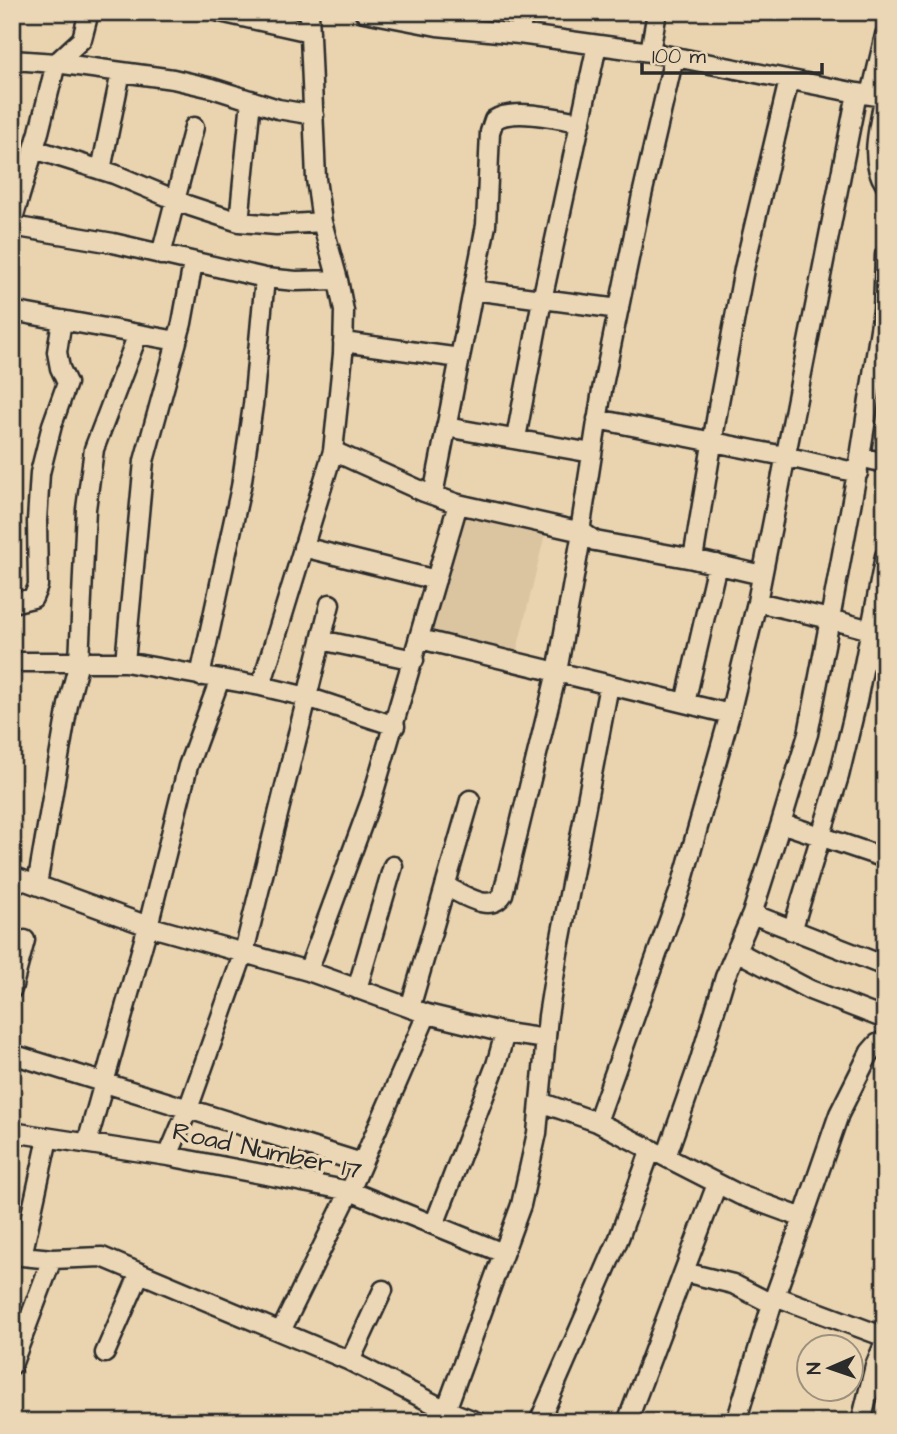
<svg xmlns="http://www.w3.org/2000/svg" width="897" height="1434" viewBox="0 0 897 1434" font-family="'Architects Daughter',sans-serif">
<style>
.built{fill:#dbc5a1}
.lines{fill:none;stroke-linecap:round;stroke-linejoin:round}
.minor-casing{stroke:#2b2b2b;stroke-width:23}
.minor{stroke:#ebd7b5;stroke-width:18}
.labels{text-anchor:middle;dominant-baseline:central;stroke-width:7;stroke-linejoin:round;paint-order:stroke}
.street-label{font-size:26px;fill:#2b2b2b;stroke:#ebd7b5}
</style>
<rect width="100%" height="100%" fill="#ead4b0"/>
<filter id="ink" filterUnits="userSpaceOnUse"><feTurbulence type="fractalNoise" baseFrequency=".0143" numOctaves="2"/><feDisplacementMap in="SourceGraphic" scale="14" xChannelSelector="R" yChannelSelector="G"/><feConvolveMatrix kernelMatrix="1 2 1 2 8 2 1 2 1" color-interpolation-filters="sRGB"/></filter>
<g filter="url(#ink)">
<path class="built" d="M458 510 546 530 516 655 428 635Z"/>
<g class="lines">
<g class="minor-casing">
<path id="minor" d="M220 12 310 32
M364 12 437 26 519 34 650 52 857 93
M519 34 524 12
M650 52 657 12
M674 57 642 195 602 390 581 525 582 532 595 541 693 559 762 575
M12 60 56 63 82 39 89 12
M883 97 871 95 885 35
M884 98C880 126 868 159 885 184
M34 149 114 174 190 206 239 222 276 225 322 222
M101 170 121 72
M12 222 39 132 56 63 173 79 212 88 278 109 314 115
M239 222 251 100
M12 226 113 243 265 278 296 281 338 280
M161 255 194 127
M473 290 619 309
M883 310 885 255
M12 311 177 341
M343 342 460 358
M597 419 784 456 858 473
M446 427 592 453
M516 438 542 300 597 45
M333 451 424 492 458 504 582 532 557 672 503 894C490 915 461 893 445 886
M860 457 883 310 885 311
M885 463 860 457 830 619 885 634
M433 495 486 225 490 132 494 120C514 107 558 119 581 122
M303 547 436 580
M693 559 719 402 744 269 789 80
M12 603 33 598 38 586 37 521 40 473 52 425 67 383 60 368 57 352 62 320
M420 639 730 714
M321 640 414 660
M12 662H125L261 686 307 697 395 726
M125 662 144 461 182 323 193 263
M200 676 241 487 253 405 265 278
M261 686 333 451 343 354 344 311 338 280 322 222 316 179 309 12
M685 703 717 564
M781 823 885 858
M12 876 148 926 308 971 427 1014 505 1033 546 1039
M37 885 68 705 79 662 86 509 94 449 138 334
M752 914 885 966
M792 931 839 776 857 701 885 556
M736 951 810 990 885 1019
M308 971 372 798 458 504
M12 989 25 940
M357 989 393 866
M410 1008 470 800
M12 1054 362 1163
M540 1102 597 1122
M12 1132 168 1156 350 1191 503 1253
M87 1143 148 926 188 766 220 679
M168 1156 188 1109 244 952 330 604
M666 1157 699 1063 725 977 752 914 781 823 808 734 830 619 757 602
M803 1218 839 1114 870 1052 877 1044 885 1040
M434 1225 496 1065 505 1033
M12 1255 52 1259 102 1257 350 1361 446 1410 477 1422
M22 1256 48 1138
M684 1272 733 1284 772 1304
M775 1296 885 1337
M281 1331 350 1191 427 1014
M105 1353 140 1273
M350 1361 383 1290
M12 1365 52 1259
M446 1410 521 1205 537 1133 548 1016 558 953 609 685
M539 1422 619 1238 651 1149
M627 1422 717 1184
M736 1422 772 1304 803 1218 740 1195 597 1122 681 887 730 714 757 602 857 93 871 95
M861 1422 875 1366 885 1342"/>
</g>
<use href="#minor" class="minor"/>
</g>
</g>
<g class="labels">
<g class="street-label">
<text transform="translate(267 1151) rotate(12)">Road Number 17</text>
</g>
</g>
<rect width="897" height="1434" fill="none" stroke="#ebd7b5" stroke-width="42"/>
<rect x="21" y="21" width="855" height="1392" fill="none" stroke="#2b2b2b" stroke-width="2.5" filter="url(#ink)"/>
<g transform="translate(830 1368) rotate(268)"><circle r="33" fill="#ebd7b5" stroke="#9e927e" stroke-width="2"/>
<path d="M0-5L12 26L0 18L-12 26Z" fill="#2b2b2b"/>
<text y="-10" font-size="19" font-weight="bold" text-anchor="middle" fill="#2b2b2b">N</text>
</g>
<path d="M642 63v10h180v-10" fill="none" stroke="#2b2b2b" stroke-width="3.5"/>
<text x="652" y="63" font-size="21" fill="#2b2b2b" stroke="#ebd7b5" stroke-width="5" paint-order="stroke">100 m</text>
</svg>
